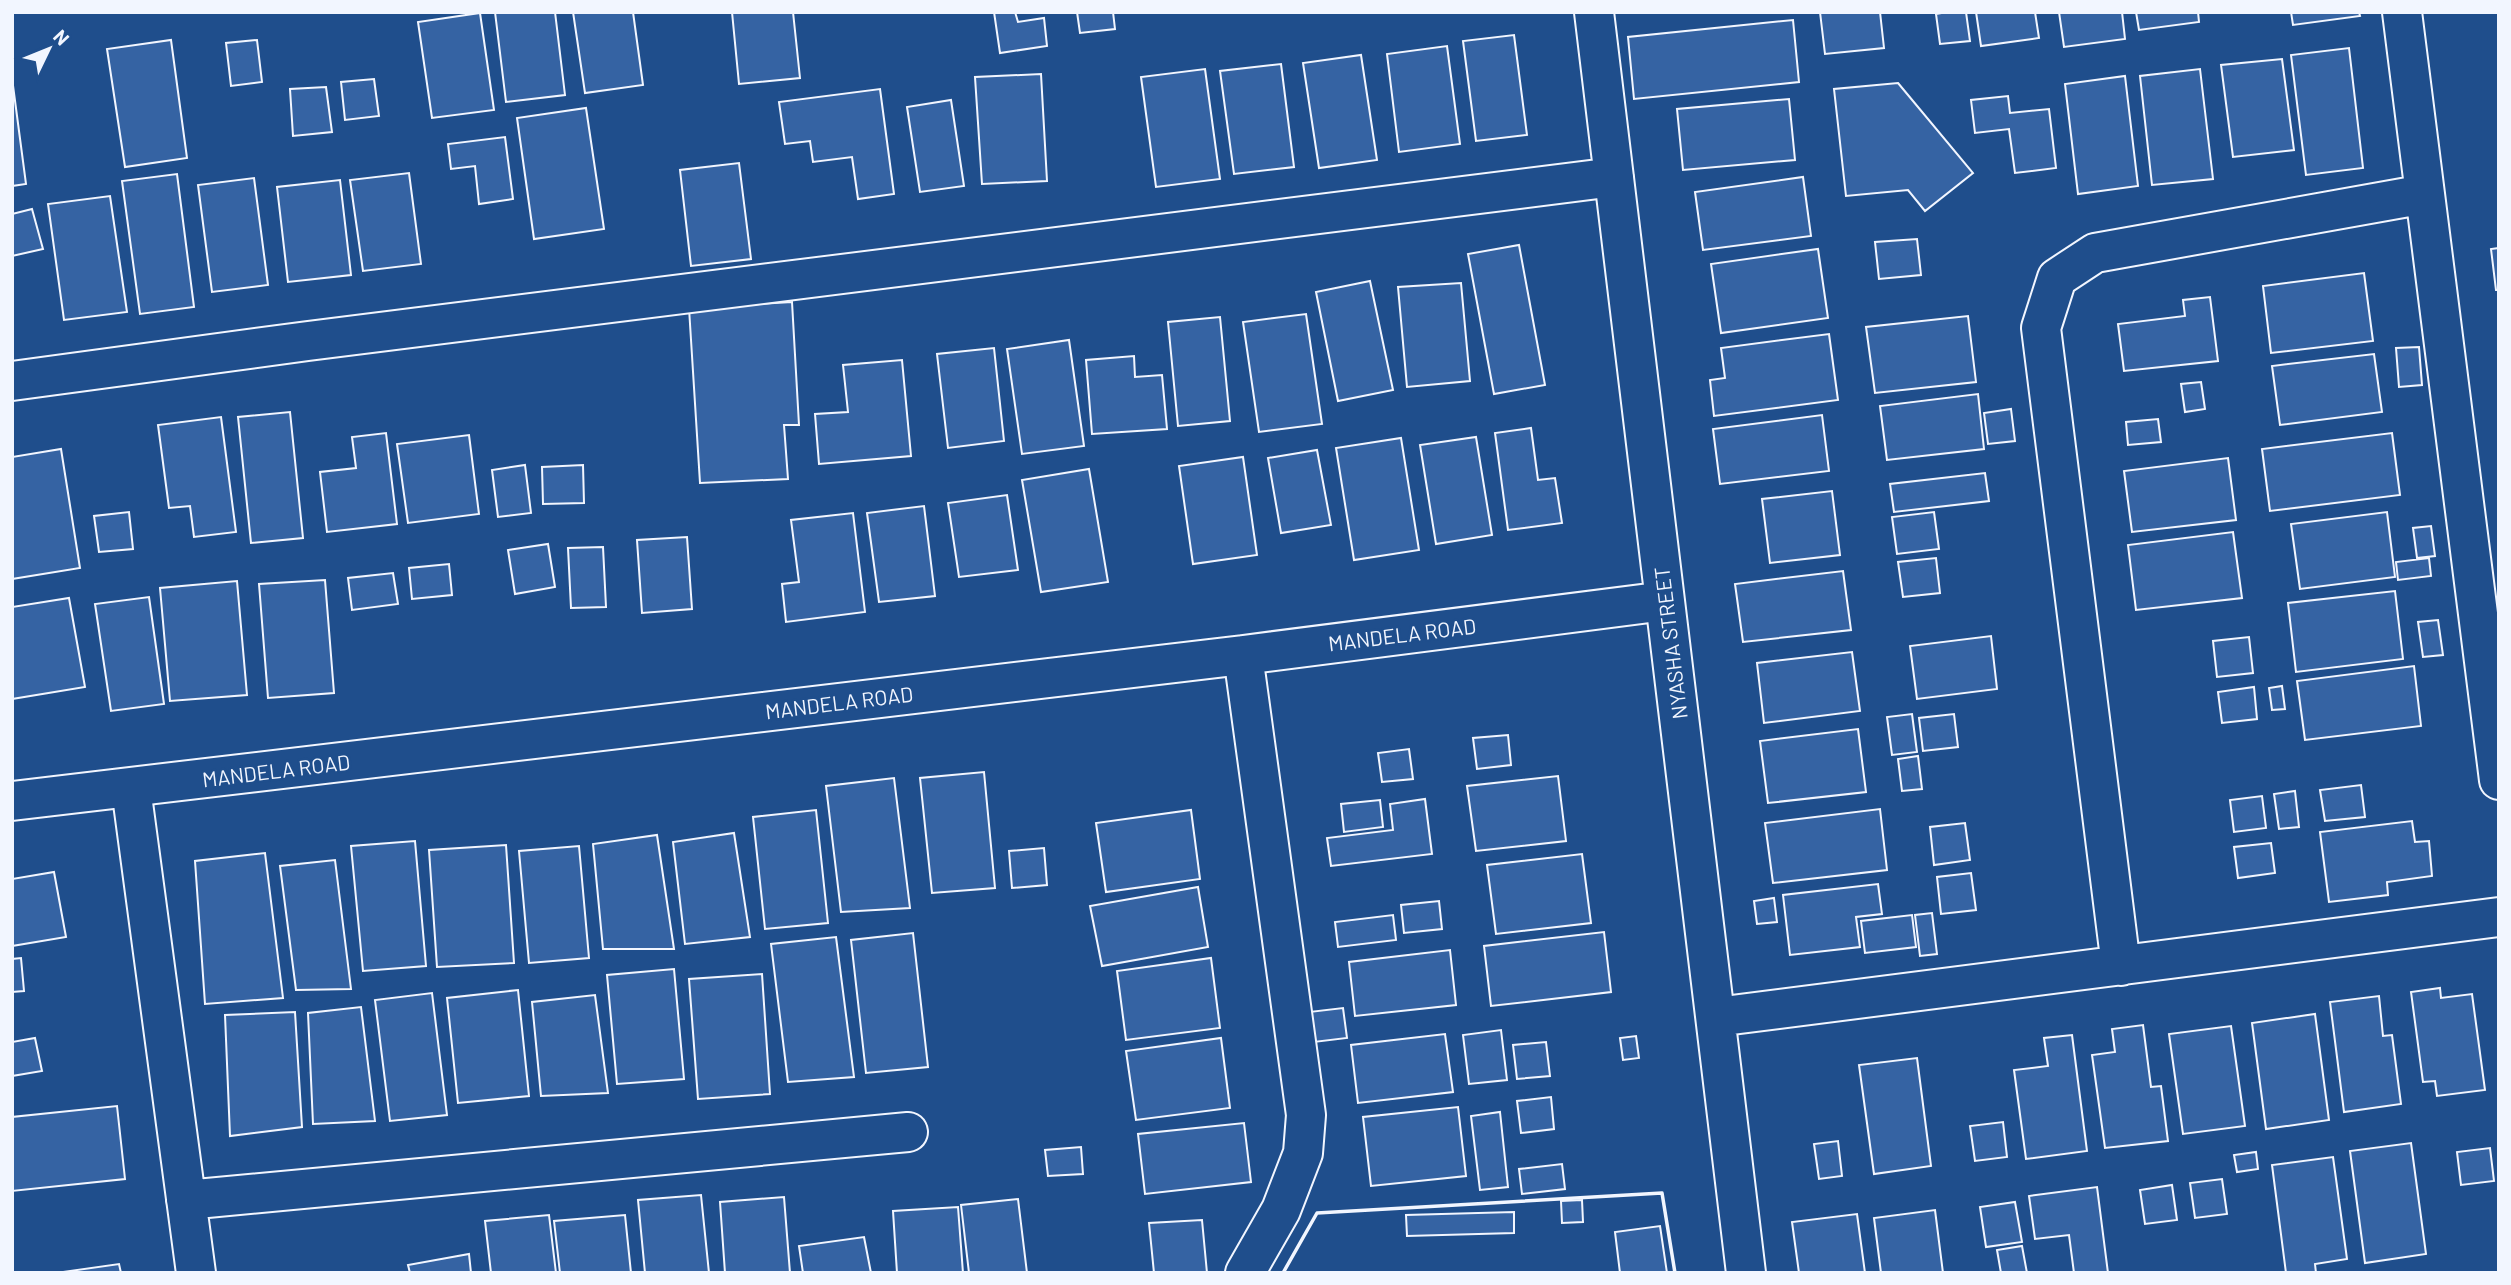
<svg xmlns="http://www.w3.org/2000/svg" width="2511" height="1285" viewBox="0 0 2511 1285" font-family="Barlow,sans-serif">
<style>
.building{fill:#3563a3;stroke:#f2f6ff;stroke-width:2}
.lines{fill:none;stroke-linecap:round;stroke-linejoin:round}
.minor-casing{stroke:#f2f6ff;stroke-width:42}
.minor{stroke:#1f4e8c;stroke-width:38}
.wall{stroke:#f2f6ff;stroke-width:3.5}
.labels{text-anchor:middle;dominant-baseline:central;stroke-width:5;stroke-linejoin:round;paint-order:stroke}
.street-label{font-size:21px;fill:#f2f6ff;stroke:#1f4e8c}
</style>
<rect width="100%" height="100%" fill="#1f4e8c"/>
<path class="building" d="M495 12H555L565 95 506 102Z
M573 12H633L643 85 585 93Z
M732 12H793L800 78 739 84Z
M994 12H1015L1018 22 1044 18 1047 46 1000 53Z
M1077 12H1113L1115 29 1080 33Z
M1820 12H1880L1884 48 1825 54Z
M1947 12H1966L1970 41 1940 44 1936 14Z
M1976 12H2035L2039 38 1981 46Z
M2059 12H2122L2125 39 2064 47Z
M2136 12H2198L2199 22 2139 30Z
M2291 12H2359L2360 16 2293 25Z
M480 13 494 110 432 118 418 22Z
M1793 20 1799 82 1634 99 1628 37Z
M1514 35 1527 135 1476 141 1463 41Z
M171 40 187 158 125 167 107 49Z
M257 40 262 82 231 86 226 43Z
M1447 46 1460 144 1399 152 1387 54Z
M2349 48 2363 168 2306 175 2291 55Z
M1361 55 1377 160 1319 168 1303 63Z
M2282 59 2294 150 2233 157 2221 65Z
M1281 64 1294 167 1234 174 1220 71Z
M1205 69 1220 179 1156 187 1141 77Z
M2200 69 2213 179 2152 185 2140 76Z
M1041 74 1047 181 982 184 975 77Z
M2125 76 2138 186 2078 194 2065 84Z
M12 78 26 184 12 186Z
M374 79 379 116 345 120 341 82Z
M1898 83 1973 173 1925 211 1908 190 1846 196 1834 89Z
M326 87 332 132 293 136 290 89Z
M880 89 894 194 858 199 852 157 813 162 810 141 785 144 779 102Z
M2008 96 2010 113 2049 109 2056 168 2015 173 2009 129 1975 133 1971 100Z
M1789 99 1795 160 1683 170 1677 109Z
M951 100 964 186 920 192 907 107Z
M586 108 604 229 534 239 517 118Z
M505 137 513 199 479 204 475 166 451 169 448 144Z
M739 163 751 259 691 266 680 170Z
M409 173 421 264 363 271 350 180Z
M177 174 194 307 140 314 122 181Z
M1803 177 1811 236 1703 250 1695 192Z
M254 178 268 285 212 292 198 185Z
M340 180 351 275 288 282 277 187Z
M110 196 127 312 64 320 48 204Z
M32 209 43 249 12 256V214Z
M1917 239 1921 275 1879 279 1875 242Z
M1519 245 1545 385 1494 394 1468 254Z
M2499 248V290H2496L2491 249Z
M1818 249 1828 318 1721 333 1711 264Z
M2364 273 2373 341 2271 353 2263 286Z
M1370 281 1393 390 1338 401 1316 292Z
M1461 283 1470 381 1407 387 1398 287Z
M2210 297 2218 361 2124 371 2118 324 2185 316 2183 300Z
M792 302 799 425H784L788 479 700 483 689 308Z
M1306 314 1322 424 1259 432 1243 322Z
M1968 316 1976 382 1875 393 1866 327Z
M1220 317 1230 421 1178 426 1168 322Z
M1829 334 1838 400 1714 416 1710 380 1725 378 1721 348Z
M1069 340 1084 446 1022 454 1007 349Z
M2419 347 2422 385 2399 387 2396 348Z
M994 348 1004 441 948 448 937 354Z
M2374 354 2382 412 2280 425 2272 366Z
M1134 356 1135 377 1162 375 1167 429 1092 434 1086 360Z
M902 360 911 456 819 464 815 414 848 412 843 365Z
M2201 382 2205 409 2185 412 2181 384Z
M1978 394 1984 449 1887 460 1880 406Z
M2011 409 2015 441 1988 444 1984 413Z
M290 412 303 538 251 543 238 417Z
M1822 415 1829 471 1720 484 1713 429Z
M221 417 236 532 194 537 190 506 169 508 158 425Z
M2158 419 2161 442 2128 445 2126 422Z
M1531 428 1538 480 1555 478 1562 523 1508 530 1495 433Z
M386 433 397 524 327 532 320 472 356 468 352 437Z
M2392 433 2400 495 2270 511 2262 449Z
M469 435 479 514 408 523 397 444Z
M1476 437 1492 535 1436 544 1420 445Z
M1401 438 1419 550 1354 560 1336 448Z
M61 449 80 568 12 579V457Z
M1317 450 1331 525 1281 533 1268 458Z
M1243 457 1257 555 1193 564 1179 466Z
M2228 458 2236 520 2132 532 2124 471Z
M525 465 531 513 498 517 492 470Z
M583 465 584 503 543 504 542 467Z
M1089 469 1108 582 1041 592 1022 480Z
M1985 473 1989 501 1894 512 1890 484Z
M1832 491 1840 555 1770 563 1762 499Z
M1007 495 1018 570 959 577 948 503Z
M924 506 935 596 879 602 867 513Z
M129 512 133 549 99 552 94 516Z
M1934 512 1939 549 1897 554 1892 517Z
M2387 512 2395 577 2300 589 2291 524Z
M853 513 865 612 786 622 782 584 799 582 791 520Z
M2431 526 2435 556 2417 558 2413 528Z
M2233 532 2242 598 2136 610 2128 545Z
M687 537 692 609 642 613 637 540Z
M548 544 555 587 515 594 508 550Z
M603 547 606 607 571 608 568 548Z
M1936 558 1940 593 1903 597 1898 562Z
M2429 558 2431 576 2398 580 2396 562Z
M449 564 452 595 412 599 409 568Z
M1843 571 1851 630 1743 642 1735 584Z
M393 573 398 604 352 610 348 578Z
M325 580 334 693 268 698 259 584Z
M237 581 247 695 170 701 160 588Z
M2395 591 2403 659 2296 672 2288 603Z
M149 597 164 704 111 711 95 604Z
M69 598 85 687 12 699V607Z
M2438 620 2443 655 2423 657 2418 622Z
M1991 636 1997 689 1917 699 1910 646Z
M2249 637 2253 673 2217 677 2213 641Z
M1852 652 1860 711 1764 723 1757 663Z
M2414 666 2421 726 2305 740 2297 681Z
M2282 686 2285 709 2272 710 2269 688Z
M2254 687 2257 719 2222 723 2218 692Z
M1912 714 1917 752 1892 755 1887 717Z
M1954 714 1958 747 1923 751 1919 718Z
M1858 729 1866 792 1768 803 1760 741Z
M1508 735 1511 765 1477 769 1473 738Z
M1409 749 1413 779 1382 782 1378 753Z
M1918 756 1922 789 1902 791 1898 759Z
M984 772 995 888 932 893 920 778Z
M1558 776 1566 841 1476 851 1467 786Z
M894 778 910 908 841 912 826 786Z
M2361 785 2365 817 2325 821 2320 790Z
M2295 791 2299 827 2279 829 2274 794Z
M2262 796 2266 828 2234 832 2230 800Z
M1425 799 1432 854 1331 866 1327 838 1393 830 1390 804Z
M1380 800 1383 827 1344 832 1341 804Z
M1880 809 1887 870 1773 883 1765 823Z
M816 810 828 923 765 929 753 817Z
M1191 810 1200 879 1106 892 1096 823Z
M2412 821 2415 842 2429 841 2432 876 2387 882 2388 895 2329 902 2320 832Z
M1965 823 1970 860 1934 865 1930 827Z
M734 833 750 937 685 944 673 842Z
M657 835 674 949H603L593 844Z
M415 841 426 966 363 971 351 846Z
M2271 843 2275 873 2238 878 2234 847Z
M506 845 514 963 437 967 429 850Z
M579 846 589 958 529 963 519 851Z
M1044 848 1047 885 1012 888 1009 851Z
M265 853 283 998 205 1004 195 861Z
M1582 854 1591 923 1496 934 1487 865Z
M335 860 351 989 296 990 280 866Z
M54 872 66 937 12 946V879Z
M1971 873 1976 910 1941 914 1937 877Z
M1878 884 1882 914 1856 917 1860 947 1790 955 1783 895Z
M1198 887 1208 947 1102 966 1090 906Z
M1774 898 1777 922 1757 924 1754 901Z
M1439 901 1442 929 1404 933 1401 905Z
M1932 913 1937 954 1920 956 1915 915Z
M1393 915 1396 940 1338 947 1335 922Z
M1912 915 1916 947 1865 953 1861 921Z
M1604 932 1611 992 1491 1006 1484 946Z
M913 933 928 1067 866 1073 851 940Z
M836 937 854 1077 788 1082 771 944Z
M1450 950 1456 1005 1355 1016 1349 962Z
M21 958 24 991 12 992V959Z
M1211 958 1220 1028 1126 1040 1117 971Z
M674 969 684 1079 617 1084 607 975Z
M762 974 770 1094 698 1099 689 979Z
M2440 988 2441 998 2472 994 2485 1090 2437 1096 2435 1081 2423 1082 2411 992Z
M518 990 529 1096 458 1103 447 998Z
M432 993 447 1115 390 1121 375 1000Z
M595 995 608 1093 541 1096 532 1002Z
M2379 996 2383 1036 2392 1035 2401 1104 2344 1112 2330 1002Z
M361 1007 375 1121 313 1124 308 1013Z
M1343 1008 1347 1038 1314 1042 1309 1012Z
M295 1012 302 1127 230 1136 225 1015Z
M2315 1014 2329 1120 2266 1129 2252 1023Z
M2143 1025 2151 1087 2161 1086 2168 1141 2105 1148 2092 1055 2115 1052 2112 1029Z
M2231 1026 2245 1126 2183 1134 2169 1034Z
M1501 1030 1507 1080 1469 1084 1463 1035Z
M1445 1034 1453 1092 1358 1103 1351 1045Z
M2072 1035 2087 1151 2026 1159 2014 1070 2048 1066 2044 1038Z
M1636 1036 1639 1058 1623 1060 1620 1038Z
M35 1038 42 1071 12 1076V1042Z
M1221 1038 1230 1108 1136 1120 1126 1051Z
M1546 1042 1550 1076 1517 1079 1513 1045Z
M1917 1058 1931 1166 1874 1174 1859 1065Z
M1551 1097 1554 1129 1521 1133 1517 1101Z
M117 1106 125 1179 12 1191V1117Z
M1458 1107 1466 1176 1371 1186 1363 1117Z
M1500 1112 1508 1187 1480 1190 1471 1116Z
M2003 1122 2007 1157 1975 1161 1970 1126Z
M1244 1123 1251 1182 1145 1194 1138 1134Z
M1838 1141 1842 1176 1819 1179 1814 1144Z
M2411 1143 2426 1254 2365 1263 2350 1151Z
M1081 1147 1083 1174 1048 1176 1045 1150Z
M2490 1148 2494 1181 2461 1185 2457 1152Z
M2256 1152 2258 1169 2237 1172 2234 1155Z
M2333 1157 2347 1259 2315 1264 2316 1273H2286L2272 1165Z
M1562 1164 1565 1189 1522 1194 1519 1169Z
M2222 1179 2227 1214 2195 1218 2190 1183Z
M2172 1185 2177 1220 2145 1224 2140 1190Z
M2097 1187 2108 1273H2074L2069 1235 2035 1239 2029 1196Z
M701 1195 709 1273H645L638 1200Z
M784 1197 790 1273H725L720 1202Z
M1018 1199 1027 1273H969L961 1205Z
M1582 1200 1583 1222 1562 1223 1561 1201Z
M2015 1202 2022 1242 1986 1247 1980 1207Z
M958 1207 963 1273H897L893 1211Z
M1935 1210 1943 1273H1881L1874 1218Z
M1514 1212V1233L1407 1236 1406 1215Z
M1857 1214 1865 1273H1799L1792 1222Z
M549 1215 556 1273H491L485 1221Z
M625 1215 631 1273H560L554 1221Z
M1202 1220 1207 1273H1154L1149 1223Z
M1660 1226 1667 1273H1620L1615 1232Z
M864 1237 871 1273H803L799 1246Z
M2022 1246 2027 1273H2001L1997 1250Z
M469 1254 471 1273H410L408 1265Z
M119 1264 121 1273H56Z"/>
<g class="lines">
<g class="minor-casing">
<path id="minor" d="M1594 12 1746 1273
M2402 12 2499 780
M12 381 308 341 1614 177
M1243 655 1306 1115 1303 1153 1281 1210 1245 1273
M131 788 196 1273
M12 801 1243 655 1665 601
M2121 966 2041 328 2057 278 2095 253 2425 194
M1716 1017 2499 917
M186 1200 908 1132"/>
</g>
<use href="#minor" class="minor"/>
<path class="wall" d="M1283 1273 1317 1213 1662 1193 1675 1273"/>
</g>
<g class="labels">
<g class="street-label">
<text transform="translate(1402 634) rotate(-7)">MANDELA ROAD</text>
<text transform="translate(1670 643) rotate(-97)">NYASHA STREET</text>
<text transform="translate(839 702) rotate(-7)">MANDELA ROAD</text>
<text transform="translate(276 770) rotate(-7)">MANDELA ROAD</text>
</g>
</g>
<rect width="2511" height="1285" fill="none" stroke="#f2f6ff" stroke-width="28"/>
<g transform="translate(49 49) rotate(47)" stroke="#1f4e8c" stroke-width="5" paint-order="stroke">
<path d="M0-5L12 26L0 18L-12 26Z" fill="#f2f6ff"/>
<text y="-10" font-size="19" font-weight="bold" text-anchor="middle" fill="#f2f6ff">N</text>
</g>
</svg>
